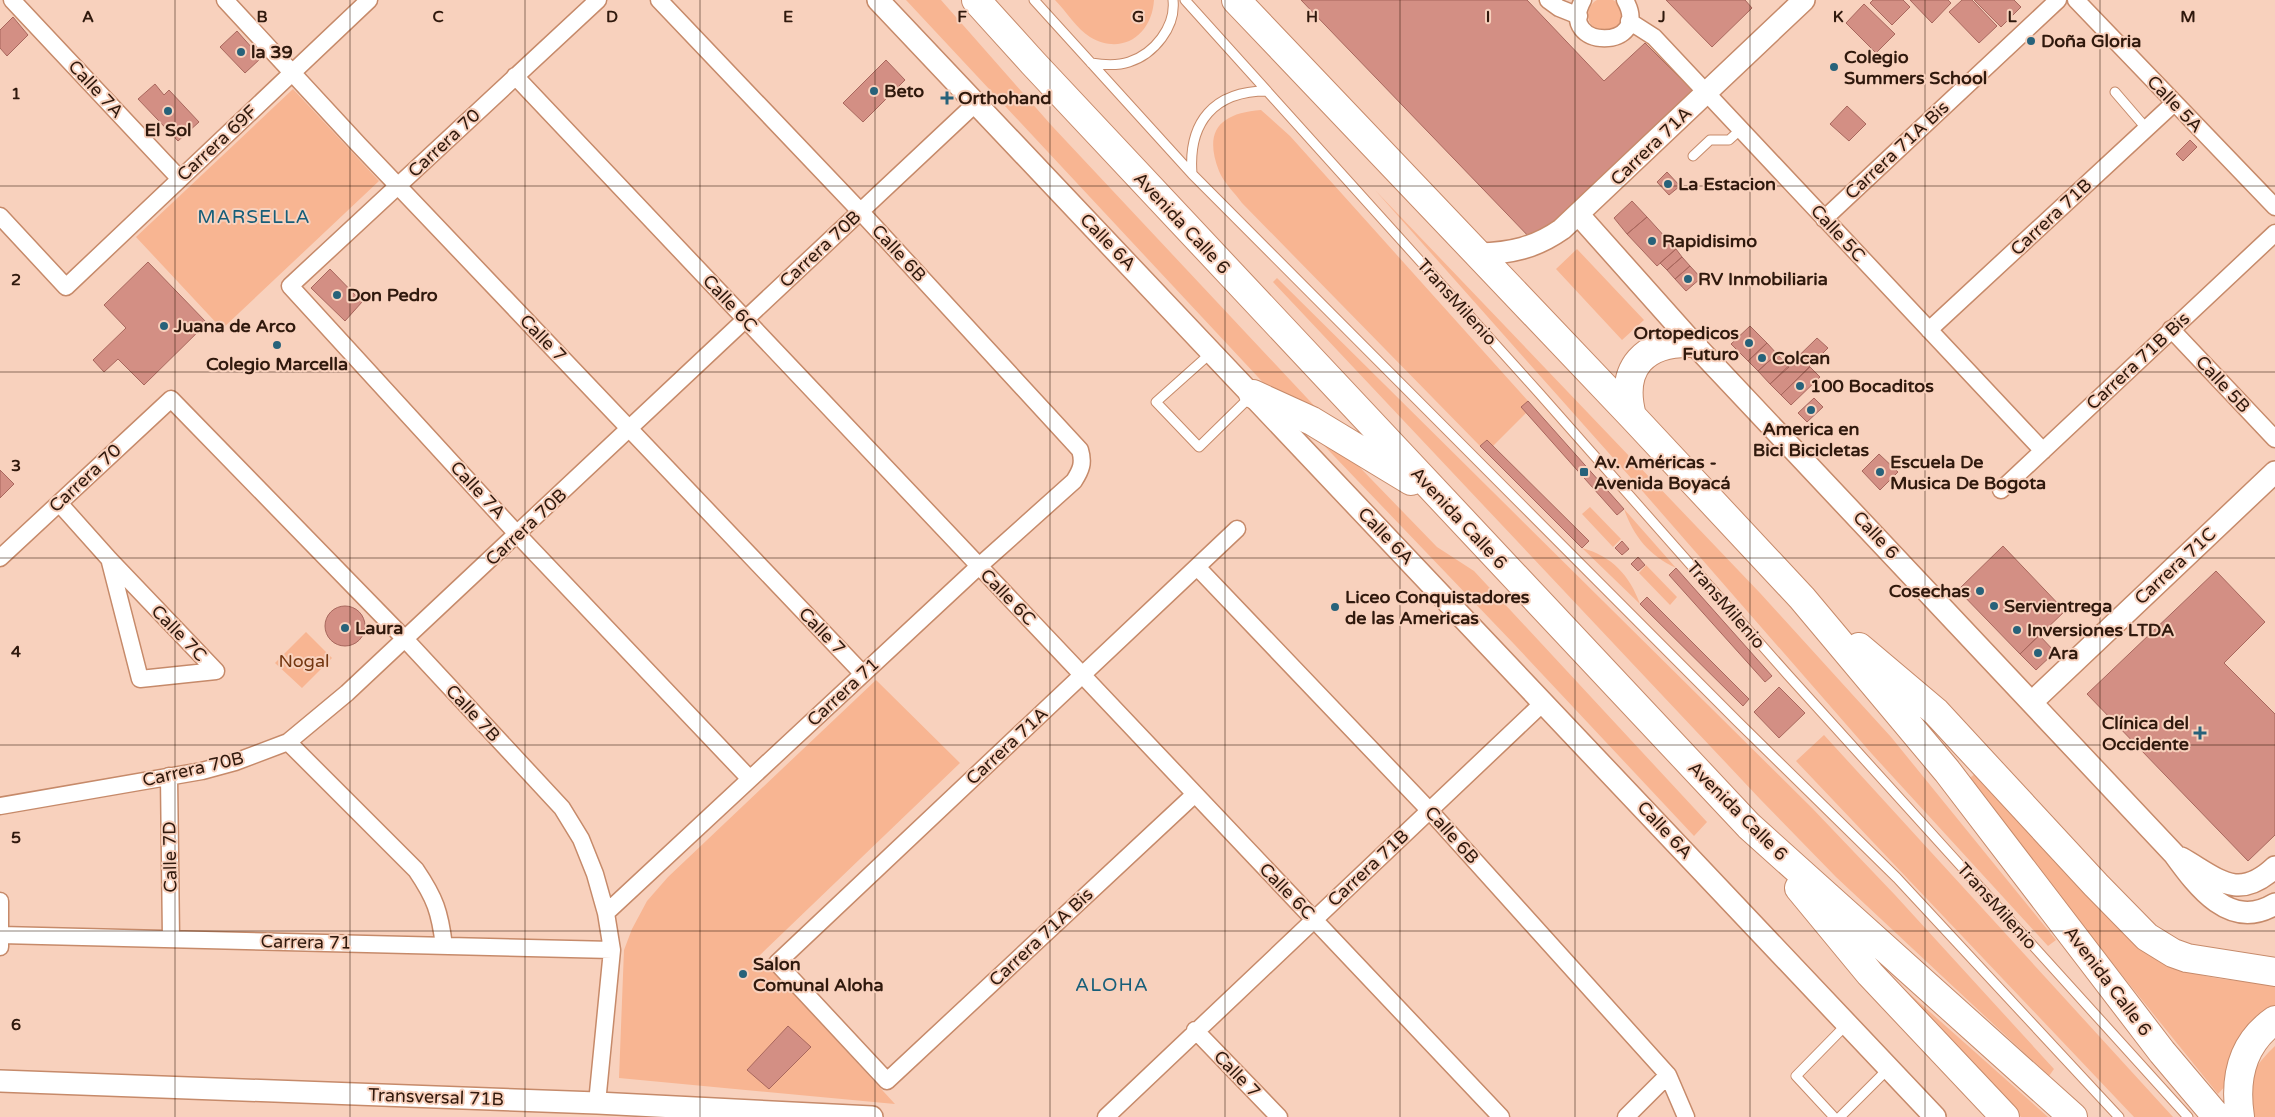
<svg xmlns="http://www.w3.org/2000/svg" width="2275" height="1117" viewBox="0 0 2275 1117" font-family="'Varela Round',sans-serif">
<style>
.green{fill:#f8b592}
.building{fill:#d38f84;stroke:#a8675d}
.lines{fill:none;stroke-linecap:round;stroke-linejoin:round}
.service-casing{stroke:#c68a6a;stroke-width:11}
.minor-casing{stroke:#c68a6a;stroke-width:19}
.tertiary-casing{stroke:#c68a6a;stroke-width:24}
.trunk-casing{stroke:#c68a6a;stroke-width:30}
.service{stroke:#fff;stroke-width:9}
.minor{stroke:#fff;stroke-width:16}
.tertiary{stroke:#fff;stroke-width:21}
.trunk{stroke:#fff;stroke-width:28}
.grid{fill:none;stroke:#30190d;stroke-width:1;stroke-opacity:0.55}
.poi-dot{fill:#27627a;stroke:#f8d1bd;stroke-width:2}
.labels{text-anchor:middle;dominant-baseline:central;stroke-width:4;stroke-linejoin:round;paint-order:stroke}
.poi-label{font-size:18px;font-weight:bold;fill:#30190d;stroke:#f8d1bd;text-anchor:start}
.street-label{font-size:18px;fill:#30190d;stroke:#f8d1bd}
.park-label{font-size:18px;fill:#743711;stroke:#f8d1bd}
.neighbourhood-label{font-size:19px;letter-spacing:1px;fill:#165e79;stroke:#f8d1bd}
.grid-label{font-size:16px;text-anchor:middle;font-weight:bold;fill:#30190d;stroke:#f8d1bd;stroke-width:4;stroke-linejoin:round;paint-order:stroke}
</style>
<rect width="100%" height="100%" fill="#f8d1bd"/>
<path class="green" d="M1588 15a17 17 0 1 1 34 0a17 17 0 1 1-34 0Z
M906 0H941L1052 126 1321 413 1271 391Z
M1055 0H1154C1152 35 1122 56 1090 37 1077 29 1066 11 1055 0Z
M293 89 379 181 222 329 136 237Z
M1261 110 1290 136 1528 401 1521 407 1526 413 1493 446 1487 440 1480 446 1242 203C1235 193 1223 182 1219 171 1203 130 1221 113 1261 110Z
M1375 190 1760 593 1891 737 2056 940 2048 946 1872 754 1631 478Z
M1577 249 1644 320 1622 340 1556 269Z
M1277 278 1812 808 1895 895 2054 1069 2049 1076 1836 877 1760 799 1273 282Z
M1312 433 1341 448 1437 547 1474 571 1707 822 1694 836 1514 644Z
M1590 507 1621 539 1613 547 1582 514Z
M1624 509 1676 568C1649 555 1634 537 1624 509Z
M1582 548C1612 556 1630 576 1640 604Z
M1646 565 1677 597 1670 605 1639 573Z
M306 632 332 658 302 688 275 663Z
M876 680 960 763 759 956 895 1104 619 1078 624 950 632 929 647 901 668 877Z
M1824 735 2173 1117H2134L1796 761Z
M1978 771 2165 963C2200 979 2237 981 2275 984V1009C2250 1028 2224 1048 2227 1084L2218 1094 2071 912 1970 778Z
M1894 980 2048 1117H2021Z
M2275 1046V1117H2254C2249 1080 2248 1072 2275 1046Z"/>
<path class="building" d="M1301 0H1527L1604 81 1645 43 1695 93 1533 241Z
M1666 0H1745L1752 8 1712 47Z
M1873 0H1903L1910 7 1892 25 1870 3Z
M1910 0H1948L1951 3 1932 23Z
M1962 0H1972L1997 26 1979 43 1949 12Z
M1974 0H2014L2021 7 2001 27Z
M1864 4 1895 34 1876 53 1846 23Z
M13 17 28 35 7 56 0 48V30Z
M237 31 261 58 245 73 220 47Z
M886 60 905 80 863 122 843 103Z
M155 84 164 95 169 90 199 122 178 141 138 99Z
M1847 106 1866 124 1849 141 1830 124Z
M2190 140 2197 147 2183 161 2176 154Z
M1667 172 1680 186 1669 195 1657 182Z
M1632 201 1647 217 1627 234 1614 218Z
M1647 217 1676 249 1657 266 1627 234Z
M1676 249 1682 257 1667 270 1660 263Z
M1682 257 1690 266 1675 279 1667 270Z
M148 262 207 323 144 385 118 359 104 372 93 360 126 328 104 305Z
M1690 266 1701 278 1686 291 1675 279Z
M330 269 362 302 345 321 311 288Z
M1750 326 1767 343 1748 361 1731 344Z
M1817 338 1828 348 1781 395 1770 384Z
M1767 343 1777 354 1758 371 1748 361Z
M1777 354 1789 367 1770 384 1758 371Z
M1810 367 1820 377 1791 405 1781 395Z
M1814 398 1823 407 1807 422 1798 413Z
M1528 401 1624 509 1617 515 1521 407Z
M1487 440 1589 541 1582 548 1480 446Z
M1879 454 1898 472 1880 490 1862 471Z
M0 470 14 484 0 498Z
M1622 541 1629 549 1622 555 1615 548Z
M2003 546 2065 611 2020 654 1958 590Z
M1638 557 1645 565 1638 571 1631 564Z
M1676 568 1772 676 1765 682 1669 575Z
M2216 571 2265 622 2224 663 2275 714V835L2248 861 2087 694Z
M1647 597 1749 699 1743 706 1640 604Z
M325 626a20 20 0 1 1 40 0a20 20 0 1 1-40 0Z
M2039 635 2055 652 2036 670 2020 654Z
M1779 687 1805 713 1779 738 1754 712Z
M788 1026 811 1047 769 1089 747 1070Z"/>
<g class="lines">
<g class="service-casing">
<path id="service" d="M1034 0 1192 174 1738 722 1897 878 2119 1117
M1185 0 1539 393 1788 675 2188 1117
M1091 63C1104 65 1117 66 1129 62 1154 54 1176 27 1173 0
M2115 92 2146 128
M1693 156 1710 140H1729L1740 130
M1192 174C1188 122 1214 91 1267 91
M1212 352 1156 402 1199 447 1251 396
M1834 1117 1796 1076 1847 1024
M1840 1117 1889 1068"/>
</g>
<g class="minor-casing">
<path id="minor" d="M12 0 180 179
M225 0 359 145 863 674
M598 0 290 286 518 535 750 779
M1548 0 1559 8 1579 16
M1583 0C1555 51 1654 51 1625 0
M2076 0 2275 207
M1629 21 1654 37 2043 451
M515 76 1501 1117
M0 216 66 287 369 0
M1824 219 2058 0
M2171 329 2275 439
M1929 330 2173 104
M2001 490 2275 233
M59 503 110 560 216 671
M0 558 171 399 405 639 562 808 581 839 595 874 606 913 612 950 597 1103
M110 562 140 679 216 671
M1198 568 1430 811 1668 1075 1686 1117
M288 742 416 870C435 898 440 912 444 946
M169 776 171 939
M1195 794 887 1081 777 963 1237 529
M0 806 202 771 235 762 288 742 347 693 975 104
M0 901V947
M606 913 978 567 1074 481C1081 470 1084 463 1080 450L860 211 659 0
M1 935 612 950
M1195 1030 1279 1117
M1106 1117 1544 702
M1626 1117 1668 1075"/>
</g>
<g class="tertiary-casing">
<path id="tertiary" d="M878 0 1935 1117
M1578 214 1693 343 2174 854C2198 887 2230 931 2275 904
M1478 254C1511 253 1535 248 1562 229L1804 0
M2032 702 2275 472
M2181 858C2218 879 2238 902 2275 867
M0 1081 597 1103 872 1117"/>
</g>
<g class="trunk-casing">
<path id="trunk" d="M976 0 1033 63 1749 826 2073 1117
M1236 0 1632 416 1802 598 1947 771 2162 1052 2217 1117
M1253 394 1312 421 1411 481
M1632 416C1619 367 1645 341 1693 343
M1859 647 1936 712 2096 885 2147 937 2173 953 2187 958 2275 972
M1799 888 1870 974 2005 1117
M2240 1117C2234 1078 2242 1043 2275 1020"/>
</g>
<use href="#service" class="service"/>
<use href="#minor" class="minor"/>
<use href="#tertiary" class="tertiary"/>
<use href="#trunk" class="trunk"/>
</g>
<path class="grid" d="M175 0V1117M350 0V1117M525 0V1117M700 0V1117M875 0V1117M1050 0V1117M1225 0V1117M1400 0V1117M1575 0V1117M1750 0V1117M1925 0V1117M2100 0V1117M0 186H2275M0 372H2275M0 558H2275M0 745H2275M0 931H2275"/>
<g class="poi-dot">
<circle cx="2031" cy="41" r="5"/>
<circle cx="241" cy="52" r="5"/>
<circle cx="1834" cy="67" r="5"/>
<circle cx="874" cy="91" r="5"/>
<path d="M944.5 90.5h5v5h5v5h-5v5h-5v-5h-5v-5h5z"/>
<circle cx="168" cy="111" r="5"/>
<circle cx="1668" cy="184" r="5"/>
<circle cx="1652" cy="241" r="5"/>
<circle cx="1688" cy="279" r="5"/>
<circle cx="337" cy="295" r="5"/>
<circle cx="164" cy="326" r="5"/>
<circle cx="1749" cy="343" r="5"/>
<circle cx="277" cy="345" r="5"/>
<circle cx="1762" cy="358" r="5"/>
<circle cx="1800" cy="386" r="5"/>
<circle cx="1811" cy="410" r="5"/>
<rect x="1579" y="467" width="10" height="10" rx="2.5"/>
<circle cx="1880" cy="472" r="5"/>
<circle cx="1980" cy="591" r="5"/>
<circle cx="1994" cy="606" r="5"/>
<circle cx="1335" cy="607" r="5"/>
<circle cx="345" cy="628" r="5"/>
<circle cx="2017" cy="630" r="5"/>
<circle cx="2038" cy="653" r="5"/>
<path d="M2197.5 725.5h5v5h5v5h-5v5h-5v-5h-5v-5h5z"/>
<circle cx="743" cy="974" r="5"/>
</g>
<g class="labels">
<g class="poi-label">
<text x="2041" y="41">Doña Gloria</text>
<text x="251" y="52">la 39</text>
<text x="1844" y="57">Colegio<tspan x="1844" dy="21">Summers School</tspan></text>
<text x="884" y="91">Beto</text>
<text x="958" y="98">Orthohand</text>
<text x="168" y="130" text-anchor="middle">El Sol</text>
<text x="1678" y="184">La Estacion</text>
<text x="1662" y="241">Rapidisimo</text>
<text x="1698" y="279">RV Inmobiliaria</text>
<text x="347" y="295">Don Pedro</text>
<text x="174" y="326">Juana de Arco</text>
<text x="1739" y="333" text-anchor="end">Ortopedicos<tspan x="1739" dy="21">Futuro</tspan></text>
<text x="1772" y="358">Colcan</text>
<text x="277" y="364" text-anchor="middle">Colegio Marcella</text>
<text x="1810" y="386">100 Bocaditos</text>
<text x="1811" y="429" text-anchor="middle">America en<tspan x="1811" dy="21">Bici Bicicletas</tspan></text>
<text x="1594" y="462">Av. Américas -<tspan x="1594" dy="21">Avenida Boyacá</tspan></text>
<text x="1890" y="462">Escuela De<tspan x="1890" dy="21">Musica De Bogota</tspan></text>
<text x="1970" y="591" text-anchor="end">Cosechas</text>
<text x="1345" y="597">Liceo Conquistadores<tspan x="1345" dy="21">de las Americas</tspan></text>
<text x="2004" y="606">Servientrega</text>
<text x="355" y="628">Laura</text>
<text x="2027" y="630">Inversiones LTDA</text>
<text x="2048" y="653">Ara</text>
<text x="2189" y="723" text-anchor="end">Clínica del<tspan x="2189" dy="21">Occidente</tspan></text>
<text x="753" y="964">Salon<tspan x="753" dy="21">Comunal Aloha</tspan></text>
</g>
<g class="street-label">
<text transform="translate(96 89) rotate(47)">Calle 7A</text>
<text transform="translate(2175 104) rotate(46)">Calle 5A</text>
<text transform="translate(217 143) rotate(-43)">Carrera 69F</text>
<text transform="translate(444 143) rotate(-43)">Carrera 70</text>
<text transform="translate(1651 146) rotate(-44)">Carrera 71A</text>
<text transform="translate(1897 150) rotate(-43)">Carrera 71A Bis</text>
<text transform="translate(2051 217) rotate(-43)">Carrera 71B</text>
<text transform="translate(1182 223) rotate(47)">Avenida Calle 6</text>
<text transform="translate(1838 233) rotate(47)">Calle 5C</text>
<text transform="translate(1108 242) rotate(46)">Calle 6A</text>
<text transform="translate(820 249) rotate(-43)">Carrera 70B</text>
<text transform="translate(899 253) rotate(47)">Calle 6B</text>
<text transform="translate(1457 302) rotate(48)">TransMilenio</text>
<text transform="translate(730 303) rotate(47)">Calle 6C</text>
<text transform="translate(543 338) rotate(46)">Calle 7</text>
<text transform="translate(2138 361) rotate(-43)">Carrera 71B Bis</text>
<text transform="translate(2223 384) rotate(47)">Calle 5B</text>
<text transform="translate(85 478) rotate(-43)">Carrera 70</text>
<text transform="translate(478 490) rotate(47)">Calle 7A</text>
<text transform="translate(1459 518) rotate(47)">Avenida Calle 6</text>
<text transform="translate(526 527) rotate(-43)">Carrera 70B</text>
<text transform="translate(1876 535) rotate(47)">Calle 6</text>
<text transform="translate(1386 536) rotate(46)">Calle 6A</text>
<text transform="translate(2175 566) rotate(-43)">Carrera 71C</text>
<text transform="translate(1008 597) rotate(46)">Calle 6C</text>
<text transform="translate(1726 605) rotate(49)">TransMilenio</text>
<text transform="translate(822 631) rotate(46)">Calle 7</text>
<text transform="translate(179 633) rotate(46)">Calle 7C</text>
<text transform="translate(843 692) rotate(-43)">Carrera 71</text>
<text transform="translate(473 713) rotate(47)">Calle 7B</text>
<text transform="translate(1007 746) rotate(-43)">Carrera 71A</text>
<text transform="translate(193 769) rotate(-13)">Carrera 70B</text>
<text transform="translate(1738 811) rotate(45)">Avenida Calle 6</text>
<text transform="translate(1665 830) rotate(47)">Calle 6A</text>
<text transform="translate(1452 835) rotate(48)">Calle 6B</text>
<text transform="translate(170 857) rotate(-91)">Calle 7D</text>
<text transform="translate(1368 868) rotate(-43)">Carrera 71B</text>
<text transform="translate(1287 891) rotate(46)">Calle 6C</text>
<text transform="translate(1997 906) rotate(48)">TransMilenio</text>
<text transform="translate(1041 937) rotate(-43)">Carrera 71A Bis</text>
<text transform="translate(306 942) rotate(1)">Carrera 71</text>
<text transform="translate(2108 981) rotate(53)">Avenida Calle 6</text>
<text transform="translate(1237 1074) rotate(46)">Calle 7</text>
<text transform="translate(436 1097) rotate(2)">Transversal 71B</text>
</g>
<g class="park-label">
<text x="304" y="661">Nogal</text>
</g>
<g class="neighbourhood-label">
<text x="254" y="217">MARSELLA</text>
<text x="1112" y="985">ALOHA</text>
</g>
</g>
<g class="grid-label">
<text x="88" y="22">A</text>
<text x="262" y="22">B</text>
<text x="438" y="22">C</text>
<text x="612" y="22">D</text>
<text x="788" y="22">E</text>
<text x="962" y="22">F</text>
<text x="1138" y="22">G</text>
<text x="1312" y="22">H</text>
<text x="1488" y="22">I</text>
<text x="1662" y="22">J</text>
<text x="1838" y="22">K</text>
<text x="2012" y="22">L</text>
<text x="2188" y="22">M</text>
<text x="16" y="99">1</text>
<text x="16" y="285">2</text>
<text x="16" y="471">3</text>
<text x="16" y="657">4</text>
<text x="16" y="843">5</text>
<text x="16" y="1030">6</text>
</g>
</svg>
